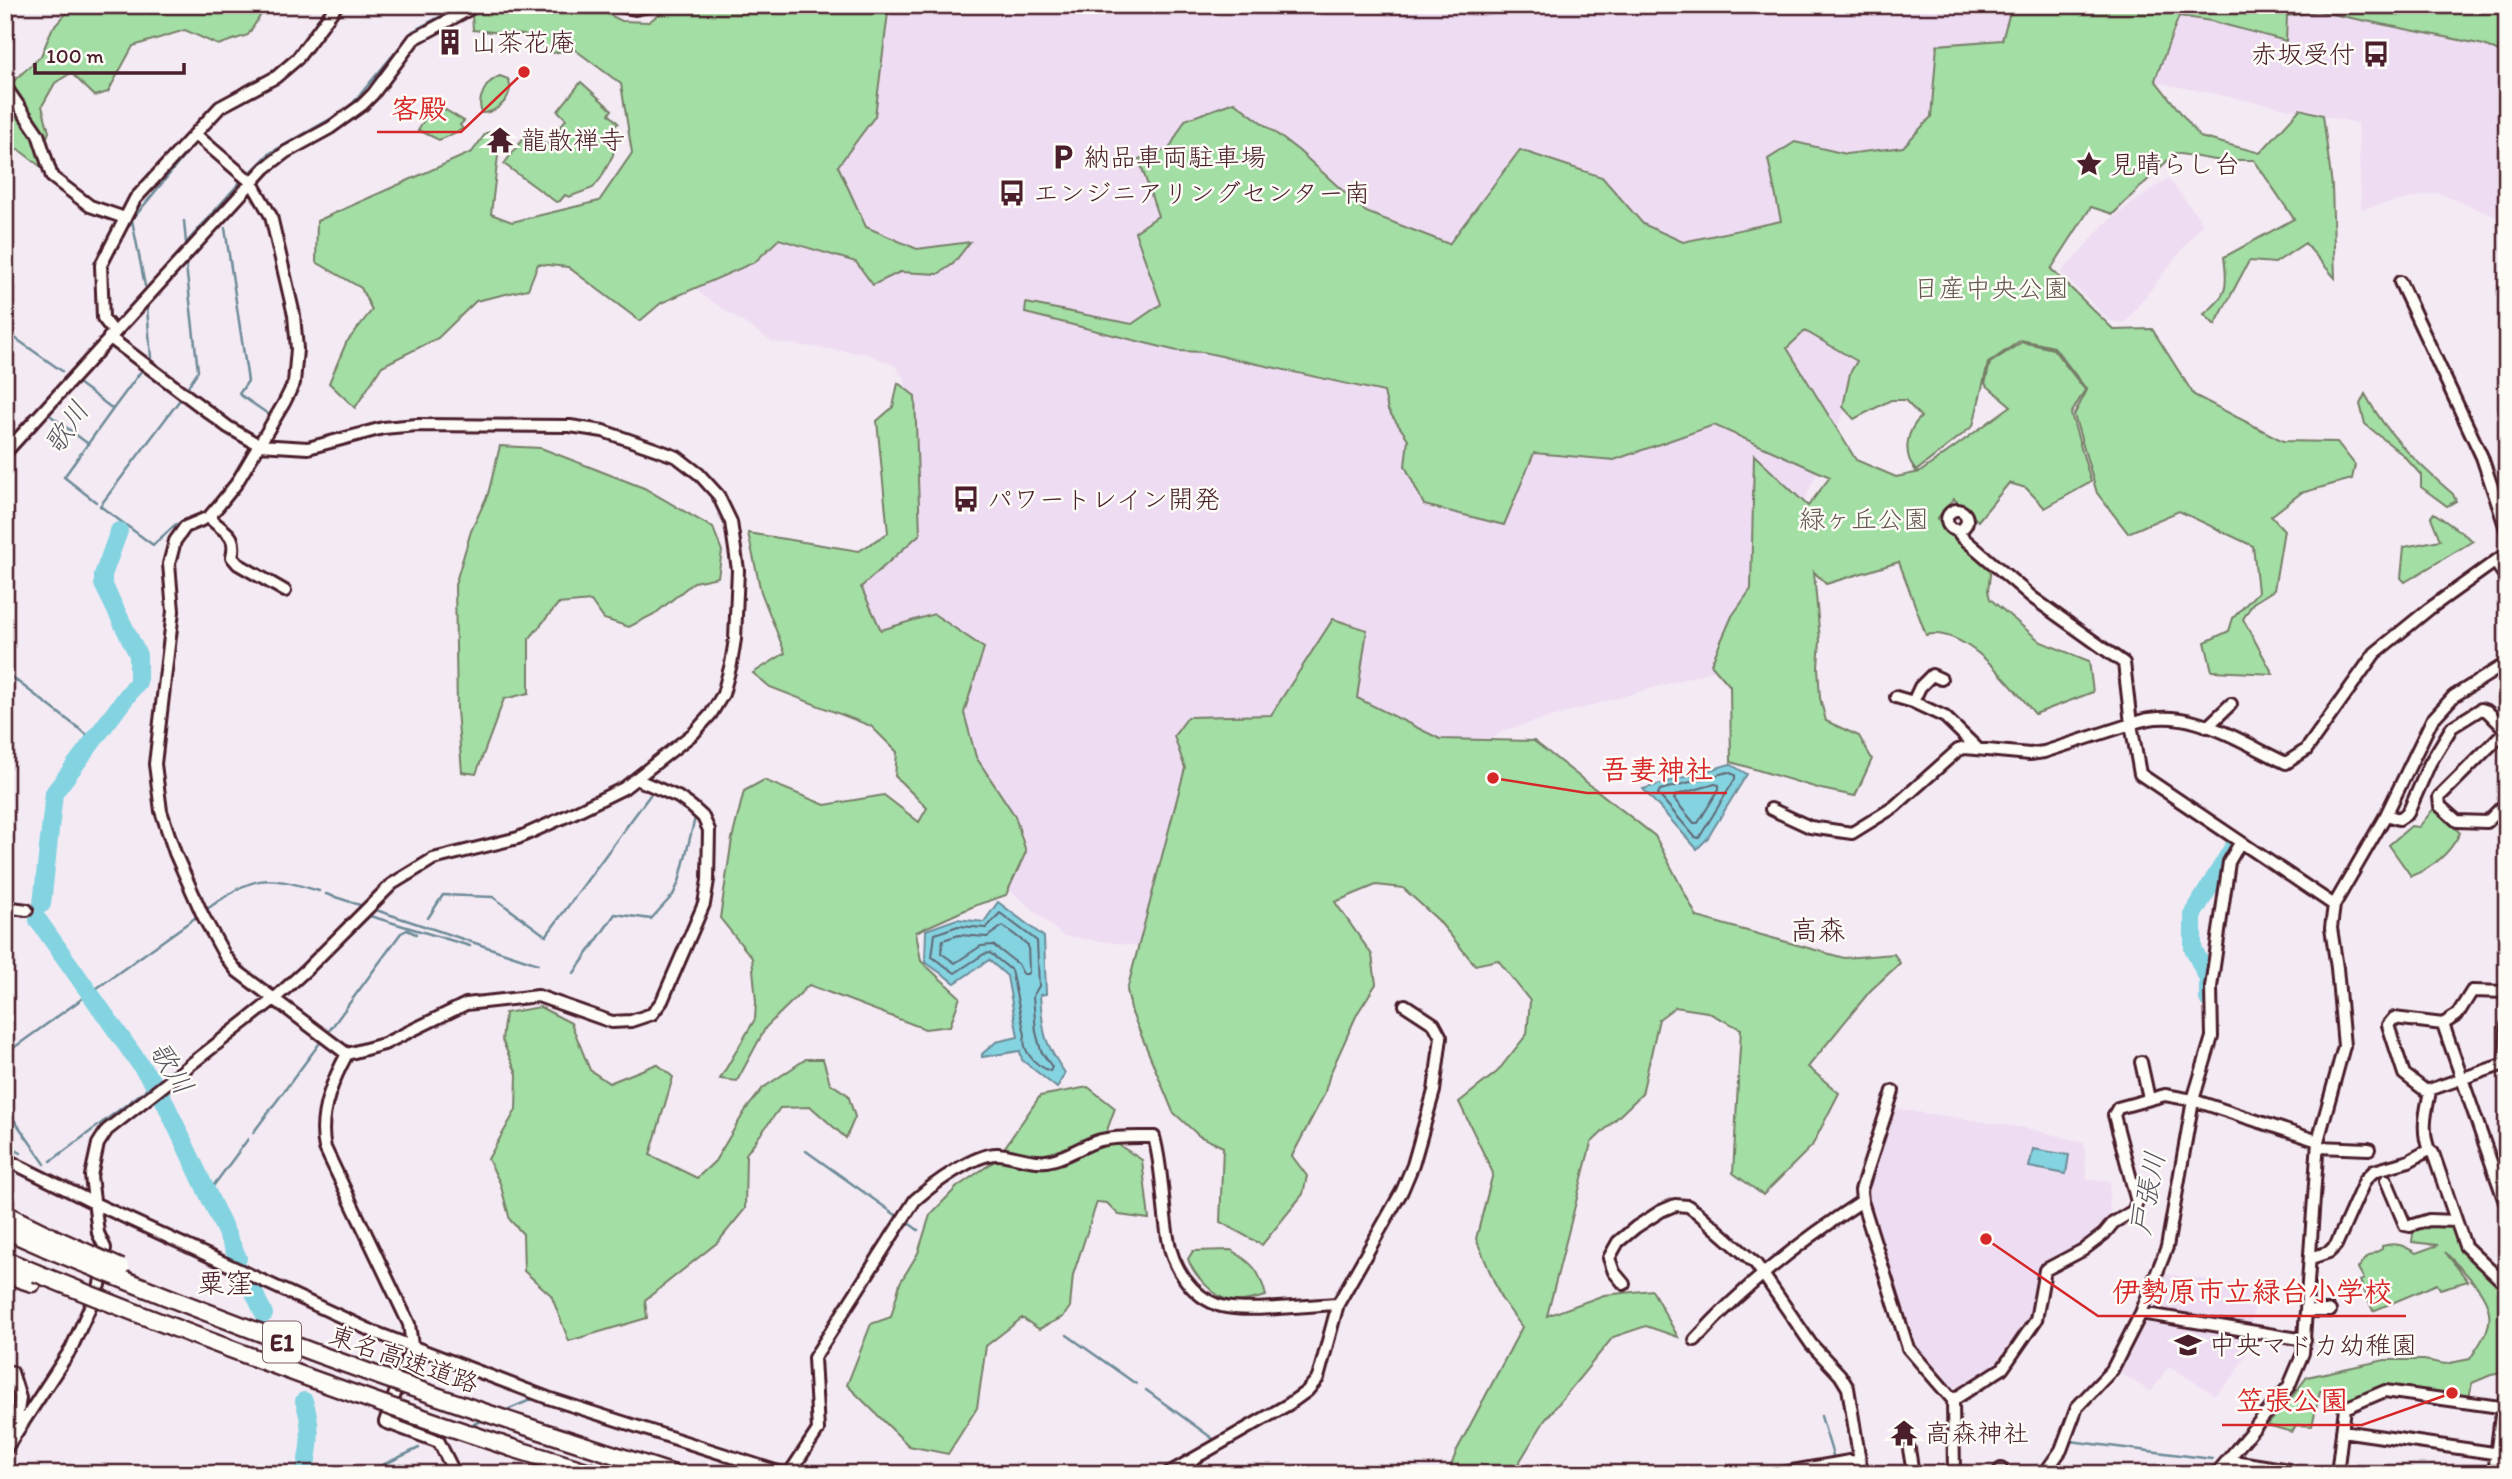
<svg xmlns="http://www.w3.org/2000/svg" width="2512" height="1479" viewBox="0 0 2512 1479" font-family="Itim,'Klee One',sans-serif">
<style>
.built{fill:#eeddf2}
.green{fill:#a3dea4;stroke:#767e68;stroke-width:2}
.water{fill:#84d3e1;stroke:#6d8b98;stroke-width:2}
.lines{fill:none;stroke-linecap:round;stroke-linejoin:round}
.shore{stroke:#616774;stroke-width:2}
.stream{stroke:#6d8b98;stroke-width:2.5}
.river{stroke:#84d3e1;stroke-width:18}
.minor-casing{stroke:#4a1f2b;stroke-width:16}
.highway-casing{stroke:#4a1f2b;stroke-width:21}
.minor{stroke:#fdfcf7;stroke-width:10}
.highway{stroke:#fdfcf7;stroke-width:16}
.highway-bridge-casing{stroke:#4a1f2b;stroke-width:21;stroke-linecap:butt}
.highway-bridge{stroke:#fdfcf7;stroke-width:16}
.labels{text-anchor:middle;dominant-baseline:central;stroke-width:5;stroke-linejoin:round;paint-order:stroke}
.shield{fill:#fdfcf7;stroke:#806168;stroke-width:2}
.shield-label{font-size:24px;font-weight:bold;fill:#4a1f2b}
.poi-label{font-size:26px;fill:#4a1f2b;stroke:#fdfcf7;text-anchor:start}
.park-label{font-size:26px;fill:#65584f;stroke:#fdfcf7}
.street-label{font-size:26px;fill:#4a1f2b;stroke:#fdfcf7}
.water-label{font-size:28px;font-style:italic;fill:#5b5562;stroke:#fdfcf7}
.neighbourhood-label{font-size:28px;fill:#4a1f2b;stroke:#fdfcf7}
.leader{fill:none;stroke:#d62828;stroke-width:2.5}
.callout-dot{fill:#d62828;stroke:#fdfcf7;stroke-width:2.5}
.callout-label{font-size:28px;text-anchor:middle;font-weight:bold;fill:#d62828;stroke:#fdfcf7;stroke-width:5;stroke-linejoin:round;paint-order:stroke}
</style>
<rect width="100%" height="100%" fill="#f4eaf4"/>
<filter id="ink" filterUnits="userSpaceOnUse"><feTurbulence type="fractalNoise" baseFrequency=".0143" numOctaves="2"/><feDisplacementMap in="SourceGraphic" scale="14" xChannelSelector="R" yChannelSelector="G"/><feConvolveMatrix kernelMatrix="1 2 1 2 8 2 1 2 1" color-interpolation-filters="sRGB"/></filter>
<g filter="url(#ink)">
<path class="built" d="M680 5H2507V221L2437 193 2361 209 2358 123 2006 52 1730 666 1503 731 1188 953 1063 936 983 867 849 586 907 538 905 380 894 365 867 354 772 342 698 292 711 213Z
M2168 178 2203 223 2125 323 2109 321 2061 273 2105 223Z
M1891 1108 2026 1128 2084 1142 2087 1179 2110 1182 2109 1228 2077 1251 2042 1268 2034 1319 2001 1364 1960 1388 1947 1386 1912 1348 1864 1191Z
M2159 1273 2258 1287 2251 1326 2149 1311 2147 1307Z
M2146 1318 2250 1333 2245 1357 2233 1377 2215 1395 2169 1366 2151 1392 2114 1369 2142 1320Z"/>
<path class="green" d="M74 5H267L248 35 218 45 185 30 133 46 108 92 95 96 71 73 55 83 42 106 49 132 44 145 45 170 18 149 5 162V89L41 56 52 29Z
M487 5H589L622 21 649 22 670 5H706L735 10 739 5H884L888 13 875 116 838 166 866 227 917 249 970 242 953 264 938 274 900 272 873 285 856 262 779 239 755 262 661 303 640 321 568 267 538 264 528 289 476 301 438 338 382 366 355 408 329 383 346 343 372 310 361 288 316 262 317 221 472 152 486 133 501 131 491 214 512 222 599 201 632 153 621 84 574 49 553 53 524 35 473 30 472 15Z
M2012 5H2507V56L2484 45 2317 11 2287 16 2286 41 2211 21 2179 16 2155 80 2200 137 2260 153 2300 109 2323 115 2332 186 2335 278 2305 243 2275 263 2249 261 2215 325 2204 314C2228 296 2228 286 2224 257L2294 219 2254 160H2215L2175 153 2113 214 2091 207 2051 269 2114 330 2152 329 2194 395 2283 441 2337 442 2355 465 2352 479 2301 493 2271 516 2284 530 2274 590 2253 603 2243 619 2273 674 2212 671 2205 642 2229 631 2233 618 2258 592 2253 546 2179 511 2128 533 2097 493 2074 415 2087 390 2054 347 2021 340 1988 363 1973 426 1916 471C1902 454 1906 431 1921 417L1905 400H1891L1854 419 1843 407 1850 373 1857 361 1805 331 1787 348 1856 460 1896 477 1920 472 2011 406 1985 384 1990 363 2022 342 2053 349 2085 390 2071 414 2091 482 2045 508 2026 488 2009 483 1978 521 1954 499 1937 519 1991 567 1988 591 1990 599 2041 642 2089 661 2093 692 2035 714C2012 686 1966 626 1926 635L1899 562 1826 584 1814 572 1820 641 1818 667 1820 698 1826 721 1859 736 1872 759 1855 796 1821 789 1731 762 1730 686 1711 664 1732 616 1751 589 1754 455 1808 506 1830 477 1714 425 1614 460 1534 453 1504 525 1424 505 1405 466 1408 439 1388 410 1384 392 1203 352 1177 351 1025 313 1026 303 1132 324 1161 304 1135 232 1158 216 1139 159 1169 149 1185 120 1234 102 1298 150 1366 212 1449 244 1520 150 1602 177 1643 224 1683 242 1781 221 1768 159 1795 142 1846 154 1903 147 1931 117 1937 45 2002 40Z
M500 76 508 79C516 94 498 114 482 113 476 99 486 81 500 76Z
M581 82 612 110 609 114 618 123 611 131 616 135 613 155 601 178 593 188 569 197 565 195 560 201 556 202 504 164 527 133 547 145 566 119 558 111Z
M434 103 464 121 460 125 463 129 439 140 418 130Z
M898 383 915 396 920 534 861 587 881 630 934 614 984 648 964 713 976 757 1015 816 1026 852 1006 895 974 906 916 932 921 961 960 997 950 1026 925 1029 809 985 766 1027 737 1081 720 1079 755 1019 756 1002 752 958 720 918 732 839 744 791 764 780 825 805 884 795 919 822 927 808 895 776 897 752 871 726 770 687 753 673 785 653 761 592 748 533 859 551 888 533 877 421 893 407Z
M2365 394C2387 435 2418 464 2453 494L2456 501 2447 506 2421 487V475L2403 455 2365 424 2360 404Z
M500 446 541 448 644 488 713 528 722 551 718 577 694 582 656 613 629 627 604 619 591 601 558 604 529 639V693L504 699 476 774 462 772 457 710 455 585 471 531 488 494Z
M2434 513 2473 541 2405 582 2401 578 2404 547 2440 540 2431 517Z
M1333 619 1367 630 1357 698 1440 739 1534 741 1655 836 1697 917 1844 958 1894 954 1900 963 1870 991 1808 1067 1839 1093 1812 1146 1763 1195 1733 1173 1741 1029 1707 1012 1675 1007 1659 1019 1642 1094 1591 1143 1547 1316 1604 1295 1652 1290 1678 1337 1646 1326 1613 1337 1545 1420 1512 1474H1448L1457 1450 1522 1327 1501 1298 1476 1239 1493 1173 1459 1102 1497 1072 1527 1034 1530 1001 1498 960 1475 965 1438 920 1403 888 1376 885 1335 902 1372 955 1376 984 1357 1014 1330 1074 1324 1095 1292 1156 1307 1176 1303 1194 1262 1245 1220 1222 1223 1147 1199 1136 1173 1112 1132 1013 1127 990 1185 768 1174 736 1188 717 1271 715Z
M2435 807 2460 833C2449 854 2434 867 2411 876L2389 845 2411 826 2419 827Z
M540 1007 571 1023 590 1070 609 1083 657 1064 673 1077 650 1155 697 1178 715 1161 745 1111 763 1088 806 1059H823L830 1083 848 1095 855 1117 846 1138 811 1107 780 1108 746 1154 745 1209 718 1242 645 1300 647 1318 569 1341 551 1295 524 1271 523 1234 510 1220 500 1183 488 1159 516 1110 517 1074 502 1040 505 1013Z
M1088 1087 1115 1108 1105 1136 1142 1160 1149 1219 1119 1215 1107 1203 1097 1202 1073 1275 1070 1307 1063 1317 1039 1329 1022 1318 986 1346 977 1408 948 1454 909 1446 847 1385 871 1324 891 1317 900 1283 918 1253 930 1215 957 1187 996 1160 1040 1096Z
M2452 1221 2462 1247 2507 1291V1383L2501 1398 2502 1373 2491 1375 2472 1383 2469 1398 2391 1387 2346 1406 2333 1390 2320 1391 2312 1426 2296 1425 2292 1432 2267 1425 2284 1407 2307 1377 2385 1360H2424L2445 1364 2470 1359C2476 1349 2483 1340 2487 1330 2499 1299 2464 1273 2445 1252L2468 1281 2440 1289 2437 1284 2373 1311 2360 1281 2364 1279 2358 1268 2367 1257 2382 1249V1246C2397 1242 2403 1245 2416 1253L2438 1245 2412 1242 2413 1234 2420 1226Z
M1231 1250C1253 1263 1260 1271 1266 1296 1256 1298 1242 1303 1232 1301 1215 1299 1193 1274 1188 1259L1193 1251Z"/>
<path class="water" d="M1730 764 1747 774 1707 839 1697 849 1643 789Z
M998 902 1044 937 1046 994 1040 995C1043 1033 1043 1041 1065 1073L1057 1088 1022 1060 1020 1051 982 1057V1054L996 1042 1018 1037 1007 976 989 960 955 983 925 962 926 930 957 919 984 922Z
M2033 1149 2069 1155 2066 1174 2029 1167Z"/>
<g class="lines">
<path class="shore" d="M1728 772 1735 775V779L1699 838 1695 837 1658 794 1660 790Z
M1715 784 1719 785V789L1698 823H1694L1674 799 1676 795Z
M1000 913 1037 941 1039 986 1033 996 1036 1032 1041 1051 1052 1067 1050 1071C1035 1065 1021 1051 1025 1035L1011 970 990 953 984 954 955 973 932 957 935 934 958 926 986 928Z
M1003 926 1028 945 1029 972 1027 974H1023L1018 964 993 945 981 946 955 963 941 953 943 940 959 935 987 937Z"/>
<path class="stream" d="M251 172 270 153 339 114 353 103 413 31 461 5
M184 221 186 243
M225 228 248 381 239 394 271 416
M186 243 241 181
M145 286 132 220 194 144
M147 308 151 358
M5 331 62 371
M78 383 113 409 64 477 96 502
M185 391 198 371 186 266
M182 397 100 506 153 545 175 525 207 512
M113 409 142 370
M51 416 87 443
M5 672 94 740
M326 894 363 906
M207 909C256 875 262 874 319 891
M373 909 538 964
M428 918 443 895 493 897 546 936 650 795
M574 973 615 914 651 919 673 895 679 882 695 818
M284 998 370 916 470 946
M329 1031 401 933 407 930 416 934
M5 1054 199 915
M214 1054 273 1008
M5 1107 45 1164
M253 1133 322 1040
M5 1144 21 1153
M806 1151 900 1218
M51 1161 147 1089
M208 1193 248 1139
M907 1222 918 1230
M1067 1335 1136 1384
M1146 1390 1216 1441
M502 1412 535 1398
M1821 1416 1834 1459
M467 1427 483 1420
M444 1437 451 1434
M2070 1441 2212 1459
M776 1466 790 1470
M372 1470 419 1448"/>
<path class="river" d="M119 531 103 575V584L138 655V682L133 688
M42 904 54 793 130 692
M38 920 161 1094 238 1258
M2208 999V979L2193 948V914L2234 846
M250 1284 264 1314
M304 1474C310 1449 313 1426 304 1401"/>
<g class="minor-casing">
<path id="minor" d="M337 5 297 59 276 77 220 107 195 134 252 183 271 216 294 315 297 349 294 383 284 403 236 484 220 504 209 517 185 527 175 541 169 564 173 611 155 764 161 811 175 853 203 916 225 956 237 971 347 1054 384 1044 466 1004 538 996 612 1022 631 1021 652 1014 662 1001 704 904 708 880 709 830 703 817 691 806 678 797 636 779
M614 5 635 9 654 5
M5 86 38 134 52 177 90 206 125 218
M2400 282 2482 457 2507 532
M114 332 103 318 101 265 135 199 195 134
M5 453 265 168 286 152 330 128 362 105 373 94 414 39 477 5
M1947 520a10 10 0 1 1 20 0a10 10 0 1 1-20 0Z
M209 517C223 533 238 532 232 557L238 564 285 591
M2495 562 2507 579
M1941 679 1932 675 1920 687 1913 702 1945 717 1978 749
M1896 697 1913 702
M2207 727 2231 704
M2506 730 2439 797 2440 806 2457 821 2487 822 2507 802
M1771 809 1810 827 1852 833 1894 807 1958 750 1965 748 2030 754 2044 752 2131 724 2124 663 2033 598 1962 537 1957 530
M2386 815 2399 819 2408 813 2430 763 2452 727 2481 709 2487 711 2507 731
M2334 905 2140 774 2131 724C2185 703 2237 740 2286 763L2306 750 2375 653 2429 609 2507 553
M5 907 27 910
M2507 992 2472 991 2457 1015 2443 1024 2507 1208
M2443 1024 2394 1018 2388 1025 2404 1074 2426 1091 2507 1063
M347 1054C332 1081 318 1117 325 1148L409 1324 412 1345 385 1422 439 1442 455 1474
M2141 1062 2149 1099
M2505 1063 2507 1025
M1893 1091 1861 1190 1862 1201 1908 1348 1953 1400 1954 1474
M2318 1147 2369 1149
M2429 1150 2433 1153 2465 1246 2507 1286
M5 1159 94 1203 374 1332 548 1398 785 1474
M2386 1180 2405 1225 2410 1226 2429 1220 2456 1221
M2311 1258 2329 1252 2336 1245 2365 1180 2374 1171 2409 1161 2429 1150C2421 1129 2426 1112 2430 1091
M1624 1284 1614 1272 1609 1258 1618 1242 1636 1227 1661 1211 1675 1205 1688 1206 1698 1213 1756 1264 1811 1344 1840 1375 1848 1388 1862 1474
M2307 1311H2330
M2141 1313 2305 1340
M1695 1340C1744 1285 1801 1241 1862 1201
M12 1372 20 1398 17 1418 23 1423
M1953 1400 2003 1368 2036 1320 2045 1270 2083 1250 2104 1234 2113 1223 2133 1211 2137 1202 2114 1115 2118 1108 2165 1095 2193 1100 2318 1141
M2342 1431 2507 1455
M5 1450 71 1349 100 1285 105 1248 98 1233 91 1176 98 1144 107 1130 274 999 306 970 392 884 433 859 518 838 569 815 624 788 694 733 711 714 723 694 731 664 735 639 738 570 731 522 718 495 699 474 677 457 655 449 603 431 570 426 417 425 383 428 308 448 259 445 228 427 109 337
M2227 1460 2289 1470 2288 1474
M789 1474 818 1430 814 1358 915 1200C932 1185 975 1153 998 1154 1013 1155 1030 1163 1046 1161 1065 1159 1082 1145 1101 1140 1118 1136 1136 1137 1154 1137 1163 1170 1162 1204 1168 1238 1172 1266 1191 1297 1221 1306 1247 1313 1308 1305 1338 1304
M1167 1474 1289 1404 1307 1391 1318 1378 1338 1304 1402 1191 1413 1165 1434 1091 1441 1037 1434 1024 1405 1005
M1775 1474 1850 1461 1858 1462
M1908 1474 1912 1467 1909 1449
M1997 1474 2001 1469
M2044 1474 2061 1450 2077 1407 2112 1370 2141 1313 2167 1247 2193 1100 2212 1037 2211 987 2229 862 2240 843
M2216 1474 2289 1386 2303 1353 2318 1141 2344 1046 2337 968 2331 928 2334 905 2386 815 2432 720 2454 696 2507 663
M2337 1474 2345 1408 2385 1391 2507 1408
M2494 1474 2502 1407 2507 1395"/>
</g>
<g class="highway-casing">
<path id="highway" d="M5 1214 52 1237
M5 1230 46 1248
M5 1260 36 1273
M5 1274 32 1283
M522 1425 674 1474
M512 1448 596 1474"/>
</g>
<use href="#minor" class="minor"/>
<use href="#highway" class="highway"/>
<g class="highway-bridge-casing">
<path id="highway-bridge" d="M52 1237 121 1268
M46 1248C203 1313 361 1372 522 1425
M36 1273C193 1337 351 1395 512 1448"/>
</g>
<use href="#highway-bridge" class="highway-bridge"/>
</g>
</g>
<defs>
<g id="building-bare" transform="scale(2.1)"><path d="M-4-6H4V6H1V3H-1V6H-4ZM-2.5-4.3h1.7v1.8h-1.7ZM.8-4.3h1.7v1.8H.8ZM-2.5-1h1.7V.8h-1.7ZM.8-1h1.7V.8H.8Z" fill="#4a1f2b" stroke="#fdfcf7" stroke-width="2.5" paint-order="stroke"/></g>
<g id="bus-bare" transform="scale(2.1)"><path d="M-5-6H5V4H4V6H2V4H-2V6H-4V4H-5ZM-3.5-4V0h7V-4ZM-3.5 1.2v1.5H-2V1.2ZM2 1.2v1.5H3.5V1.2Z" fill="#4a1f2b" stroke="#fdfcf7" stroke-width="2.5" paint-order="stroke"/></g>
<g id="temple-bare" transform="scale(2.1)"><path d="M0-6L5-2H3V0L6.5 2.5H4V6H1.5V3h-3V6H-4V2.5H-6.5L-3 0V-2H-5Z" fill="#4a1f2b" stroke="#fdfcf7" stroke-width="2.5" paint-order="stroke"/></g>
<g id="parking-bare" transform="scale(2.1)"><path d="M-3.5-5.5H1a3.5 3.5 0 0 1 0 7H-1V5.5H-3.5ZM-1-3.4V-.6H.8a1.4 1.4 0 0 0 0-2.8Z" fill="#4a1f2b" stroke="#fdfcf7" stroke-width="2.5" paint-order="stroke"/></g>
<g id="sight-bare" transform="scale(2.1)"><path d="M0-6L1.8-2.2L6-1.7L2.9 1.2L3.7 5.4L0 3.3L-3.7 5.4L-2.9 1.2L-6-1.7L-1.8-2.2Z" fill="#4a1f2b" stroke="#fdfcf7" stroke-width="2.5" paint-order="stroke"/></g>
<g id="school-bare" transform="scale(2.1)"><path d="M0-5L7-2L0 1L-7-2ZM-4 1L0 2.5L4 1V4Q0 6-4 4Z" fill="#4a1f2b" stroke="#fdfcf7" stroke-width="2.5" paint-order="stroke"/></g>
</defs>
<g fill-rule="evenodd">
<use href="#building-bare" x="450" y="42"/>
<use href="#bus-bare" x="2376" y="54"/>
<use href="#temple-bare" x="500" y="140"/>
<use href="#parking-bare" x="1063" y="157"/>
<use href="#sight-bare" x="2089" y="164"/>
<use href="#bus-bare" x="1012" y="193"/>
<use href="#bus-bare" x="966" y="499"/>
<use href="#school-bare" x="2188" y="1345"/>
<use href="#temple-bare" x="1904" y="1433"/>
</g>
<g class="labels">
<rect class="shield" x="263" y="1321.5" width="38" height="41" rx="5"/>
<g class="shield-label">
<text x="282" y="1342">E1</text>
</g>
<g class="poi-label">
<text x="471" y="42">山茶花庵</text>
<text x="2355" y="54" text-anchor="end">赤坂受付</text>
<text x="521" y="140">龍散禅寺</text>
<text x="1084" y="157">納品車両駐車場</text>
<text x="2110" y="164">見晴らし台</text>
<text x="1033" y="193">エンジニアリングセンター南</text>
<text x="987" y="499">パワートレイン開発</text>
<text x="2209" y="1345">中央マドカ幼稚園</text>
<text x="1925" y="1433">高森神社</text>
</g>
<g class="park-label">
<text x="1991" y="288">日産中央公園</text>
<text x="1864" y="519">緑ヶ丘公園</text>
</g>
<g class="street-label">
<text transform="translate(404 1359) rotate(19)">東名高速道路</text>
</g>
<g class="water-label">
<text transform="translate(66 427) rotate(-56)">歌川</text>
<text transform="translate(172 1068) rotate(58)">歌川</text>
<text transform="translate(2147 1193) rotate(-79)">戸張川</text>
</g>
<g class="neighbourhood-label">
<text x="1818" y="930">高森</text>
<text x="225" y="1283">粟窪</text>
</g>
</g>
<path class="leader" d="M524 72L461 132H377M1493 778L1587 793H1727M1986 1239L2098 1316H2406M2452 1393L2362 1425H2222"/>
<g class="callout-dot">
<circle cx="524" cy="72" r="7"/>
<circle cx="1493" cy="778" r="7"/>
<circle cx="1986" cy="1239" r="7"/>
<circle cx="2452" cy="1393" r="7"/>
</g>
<g class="callout-label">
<text x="419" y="118">客殿</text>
<text x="1657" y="779">吾妻神社</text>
<text x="2252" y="1301">伊勢原市立緑台小学校</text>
<text x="2292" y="1410">笠張公園</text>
</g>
<rect width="2512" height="1479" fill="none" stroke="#fdfcf7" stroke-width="28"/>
<rect x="14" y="14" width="2484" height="1451" fill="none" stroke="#4a1f2b" stroke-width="2.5" filter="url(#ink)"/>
<path d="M35 63v10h149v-10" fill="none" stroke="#4a1f2b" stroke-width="3.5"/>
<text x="46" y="63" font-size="21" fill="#4a1f2b" stroke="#fdfcf7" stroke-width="5" paint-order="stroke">100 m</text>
</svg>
